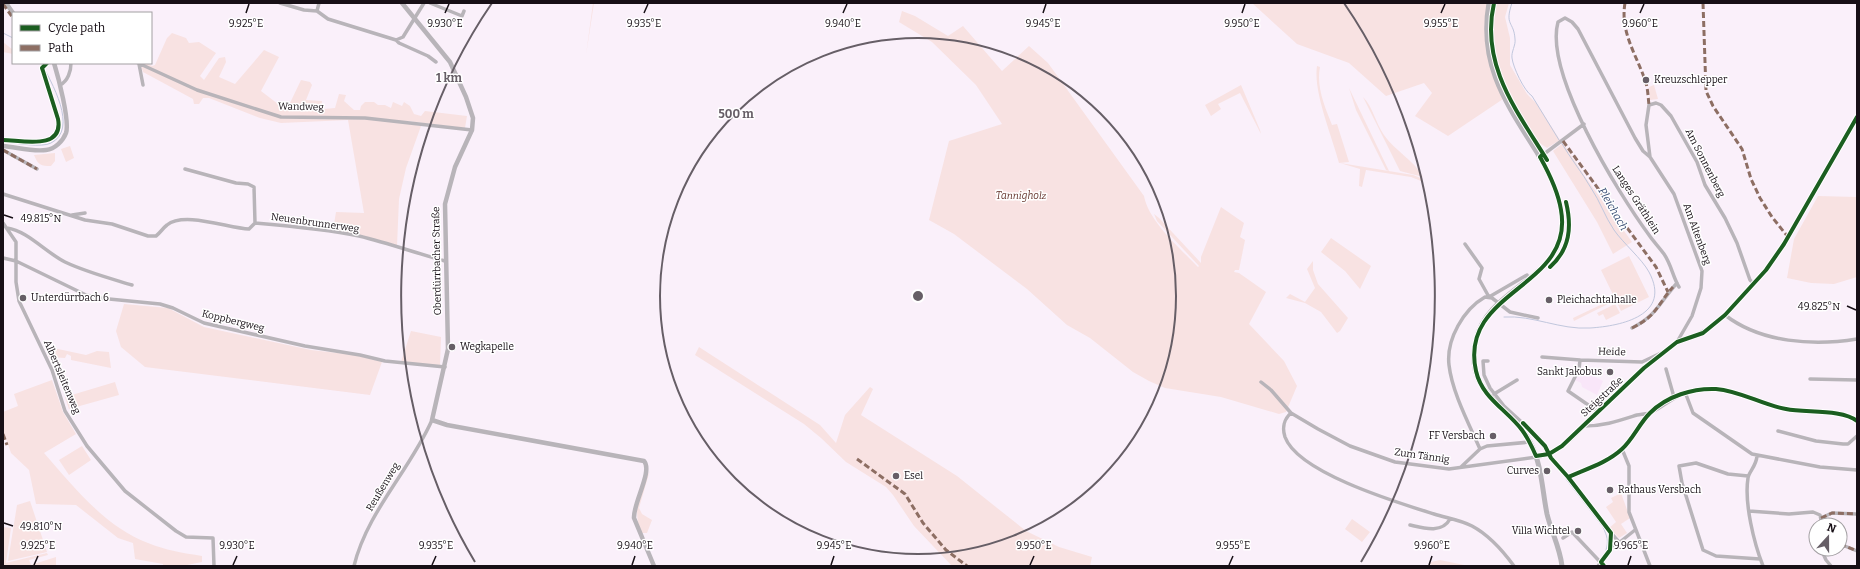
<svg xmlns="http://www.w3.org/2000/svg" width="1860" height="569" viewBox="0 0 1860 569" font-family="Bitter,serif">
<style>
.built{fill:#f9e6f9}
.green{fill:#f8e2e2}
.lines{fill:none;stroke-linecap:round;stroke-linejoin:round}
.stream{stroke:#c1c7dd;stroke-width:1}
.minor{stroke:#b8b4b9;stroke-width:3.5}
.tertiary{stroke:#b8b4b9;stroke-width:4.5}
.secondary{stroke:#b7b4b9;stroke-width:5}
.quiet{stroke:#8d6e63;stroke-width:3;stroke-dasharray:6 3;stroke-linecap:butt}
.cycleway-casing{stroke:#fff;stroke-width:6}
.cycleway{stroke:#1b5e20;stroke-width:4}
.ticks{fill:none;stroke:#170f16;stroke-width:1.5}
.ring{fill:none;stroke:#665e66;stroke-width:2}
.poi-dot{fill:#665e66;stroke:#fff;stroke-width:1.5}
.labels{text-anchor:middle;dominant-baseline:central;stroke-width:3;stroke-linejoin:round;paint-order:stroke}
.poi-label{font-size:10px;fill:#170f16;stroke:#fff;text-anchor:start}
.street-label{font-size:10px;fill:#170f16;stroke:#fff}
.park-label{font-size:10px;font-style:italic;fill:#65352d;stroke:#fff}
.water-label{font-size:11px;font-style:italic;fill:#374c73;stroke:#fff}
.ticks-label{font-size:10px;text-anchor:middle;fill:#170f16;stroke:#fff;stroke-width:3;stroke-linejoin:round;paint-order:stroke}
.centre{fill:#665e66;stroke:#fff;stroke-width:2}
.ring-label{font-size:12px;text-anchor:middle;font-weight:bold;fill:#665e66;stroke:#fff;stroke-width:3;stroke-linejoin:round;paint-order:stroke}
</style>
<rect width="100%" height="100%" fill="#faf0fa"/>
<path class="built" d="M1581 370 1603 381 1597 395 1582 387 1581 383 1575 380Z"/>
<path class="green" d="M593 3H594L586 55Z
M1252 3H1509L1505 17 1510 38V65L1527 94 1537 104 1560 140 1547 148 1538 142 1509 95 1448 136 1415 116 1432 93 1424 83 1386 96 1349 63 1297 44Z
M902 11 915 16 948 36 963 26 1002 71 1029 46 1048 63 1144 196C1149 222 1180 248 1198 267L1199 266 1157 221 1154 214 1159 218 1201 263V257L1221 207 1244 223 1240 237 1245 240 1239 270H1235L1234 272 1239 273 1266 292 1249 324 1284 361 1297 386 1286 412 1279 414 1221 397 1165 388 1149 381 1133 372 1090 338 1067 325 1027 289 954 234 929 220 949 141 1002 124 976 85 932 42 899 22Z
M172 33 186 38 189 43 199 42 216 53 200 76 204 80 219 58 225 57 226 62 219 77 235 84 264 50 279 57 261 91 278 104 290 103 301 80 310 82 312 85 306 100 322 101 321 107 324 109 335 108 339 94 346 95 344 101 354 110H360L361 106 365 102H374L378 105H385L391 108 393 102 402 106 404 102 410 106 414 114 421 116 425 111 467 116 465 128 407 121 404 123 421 126 406 168 399 199 397 246 333 230 336 212 364 213 348 120 281 123 260 118 209 98H203L199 104H194L193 99 143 72 140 63H147L152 66 155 65 167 38Z
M3 42 13 50V54L3 52Z
M1317 66 1320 67C1316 87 1325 107 1332 125L1337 124 1349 162 1339 163C1332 136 1313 92 1317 66Z
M1241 85 1260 130 1261 134 1240 93 1218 104 1221 109 1211 116 1205 105Z
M1654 85 1658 99 1650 100 1649 87Z
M1349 88 1389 171 1386 170 1356 110Z
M1363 97C1373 107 1376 124 1384 135 1395 151 1414 160 1423 177L1400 171Z
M1563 143 1586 178 1632 242 1613 254 1597 222 1553 151Z
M70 146 74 158 66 162 61 149Z
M55 153V161L51 166C41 166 38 165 34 155Z
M1340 163 1413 175 1421 178V181L1411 177 1366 170 1362 187 1359 186 1360 169Z
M1818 196 1857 197V277L1834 284 1811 283 1787 278 1794 239Z
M1331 238 1371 266 1360 289 1345 271 1321 252Z
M1629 256 1649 297 1621 311 1601 270Z
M1313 261V270L1318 284 1348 318 1340 331 1337 333 1321 312 1305 303 1286 298 1290 294 1305 302 1315 288 1307 269Z
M1613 299 1614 301 1574 321 1573 318Z
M124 304 168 308 204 327 311 350 355 355 382 362 370 395 145 367 121 347 116 331Z
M1615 304 1620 313 1606 320 1603 314 1599 316 1597 313Z
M411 331 441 337 440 366 401 362Z
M44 346 86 355 97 351 109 352 111 368 71 360V356L67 354 65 358 49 357Z
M699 347 820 425 836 443 845 415 870 387 873 389 861 415 957 476 1026 531 1059 547 1092 557 1090 566H952L914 526 893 495 886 487 846 462 821 438 804 424 695 355Z
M52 380 63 412 76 434 44 453C73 486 105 527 148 543 165 550 183 553 202 556V562L182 566H163V564L135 559 133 543 118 538 76 505 36 504 29 470 11 453 3 430V412L18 406 14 394Z
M115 382 119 395 69 409 65 397Z
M82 446 91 460 69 475 59 460Z
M650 470 639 508 642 514 652 520 647 533H641C632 508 640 494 650 470Z
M1621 493 1630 518 1621 524 1627 533 1619 538 1609 528 1616 522 1606 507 1613 502 1611 498Z
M30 501 47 552 8 561 17 505Z
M1352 519 1370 532 1362 542 1345 529Z
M3 527 11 528 6 563 47 553 48 555 29 560 31 565 3 566Z
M56 557V566H31V565Z
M1440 560 1469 566H1427L1431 562Z"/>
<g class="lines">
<path class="stream" d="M1512 3C1504 26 1514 21 1515 39 1516 45 1511 52 1512 58 1513 67 1524 91 1532 96L1559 140
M3 33 13 38
M5 142C16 143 42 148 51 143 79 129 51 81 41 63
M1504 317C1533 315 1560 330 1590 328 1622 326 1672 315 1649 272 1642 259 1623 243 1614 230 1605 217 1600 201 1591 188 1582 172 1570 158 1561 142
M1566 479 1603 527C1607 536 1609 541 1606 550"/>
<path class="minor" d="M280 3 304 10 317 11 328 19 396 40 403 37 424 3
M430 3 462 16 464 11
M317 11 319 3
M396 40 399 43 428 56 436 62
M138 63 197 90 281 117 365 118 472 130
M139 64 143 85
M60 85C68 81 71 71 71 63
M3 150 37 169
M1540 157 1584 124
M1650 157 1646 125 1649 105 1656 103 1661 105 1671 116 1697 162 1705 185 1725 218 1737 243 1750 280 1753 283C1728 312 1716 331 1677 342
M185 169 236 183 248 184 254 187 255 223
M3 194 85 220 112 224 148 236H156C160 233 163 228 167 225 184 211 228 228 249 229L255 223C290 226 325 229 359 236 388 243 416 253 445 261
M72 215 85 213
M3 223 16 242V282L19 301 52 370 65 411 87 446 125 491 176 531 186 537 213 538 214 566
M7 228C28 231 45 252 65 262 86 272 109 278 132 285
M1465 244 1482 268 1479 279 1489 297 1527 275
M3 258 16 261 86 295 99 298 160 304 173 308 204 323 305 346 360 355 385 361 445 367
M1725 315C1761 343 1814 346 1857 339
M1632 328C1657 315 1660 302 1677 283
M1542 357 1580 360 1642 362 1661 353
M1580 360 1579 369 1568 391 1597 411
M1488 361H1483L1484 375 1490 388 1504 406 1539 438 1551 458 1568 477 1611 533 1610 550 1598 566
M1666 369 1674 397
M1810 379 1857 380
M1261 382 1271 390 1291 413 1318 429 1350 446 1395 462 1449 469 1544 456 1556 450 1570 440 1644 368 1677 342 1692 316 1701 288 1702 271 1674 194 1650 157 1643 151 1635 138 1578 29 1572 22 1565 18 1558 22C1544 73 1618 193 1649 235 1653 241 1659 247 1664 254 1671 264 1673 277 1679 287
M1685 392 1693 413 1752 454 1820 467 1857 470
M1494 394 1517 380
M1291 413C1284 419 1282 428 1285 437 1298 473 1399 503 1434 514 1447 518 1461 520 1472 526 1489 535 1503 551 1514 566
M1584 426C1604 426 1618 421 1637 415 1642 414 1647 414 1652 412 1666 405 1676 394 1692 391 1729 383 1759 406 1795 411 1814 413 1842 408 1857 421
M1778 431 1816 441 1843 444H1848L1857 436
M1480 449C1469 424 1452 392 1449 365 1446 339 1464 309 1485 297L1492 298 1510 312 1538 318
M1622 449 1629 466V512L1650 566
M1757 456C1756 467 1749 471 1748 478 1744 503 1754 543 1763 566
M1461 467 1480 449 1487 446 1530 442
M1748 476 1728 474 1696 463 1679 466 1682 483 1703 550 1716 556 1760 559
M1568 477 1604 461 1622 449 1650 413
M1749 511 1789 514 1813 512 1820 515 1822 525
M1821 518 1832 513 1857 514
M1410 525C1423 528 1442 534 1450 519
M1611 533 1619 542
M1563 538 1572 532 1604 566
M1840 544 1857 551
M1821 549 1826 560 1831 566
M1610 550 1635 530
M354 566C367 512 410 470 432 420"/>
<path class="tertiary" d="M6 3 13 13
M402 3 450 62 466 97 473 118 472 130 455 167 445 204 448 349 432 420 447 425 644 461C653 471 633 503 634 518L654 566
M3 146C16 147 32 152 46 150 55 149 63 141 66 133 70 121 58 76 54 63"/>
<path class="secondary" d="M1489 3C1479 60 1502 97 1531 143 1544 163 1557 186 1561 210 1573 279 1488 284 1476 340 1463 395 1511 405 1530 442 1542 465 1542 489 1547 514 1551 531 1560 548 1562 566"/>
<path class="quiet" d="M1625 3C1620 32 1636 54 1645 80 1648 88 1648 97 1649 105
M1703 3 1706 91 1713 106 1742 149 1751 179 1760 198 1772 217 1788 237
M3 4 13 18
M1563 141 1656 267 1668 292
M3 150 37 169
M1632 328C1658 315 1656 306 1673 287
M3 434 7 445
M857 459 905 494 923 523 946 550 967 566
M1821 518 1832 513 1857 514
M1840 544 1857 551"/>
<g class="cycleway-casing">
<path id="cycleway" d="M1494 3C1480 65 1517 111 1547 160
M3 140C21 140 64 151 58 119L43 71 42 68 47 63
M1543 154 1540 157C1549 173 1558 191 1561 210 1575 288 1458 290 1476 371 1482 398 1506 409 1522 430 1528 438 1532 447 1536 456L1549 454 1562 446 1644 368 1677 342 1703 333 1725 315 1766 270 1784 244 1857 117
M1550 267C1570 249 1572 227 1566 202
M1523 423 1545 446 1551 458 1568 477 1611 533 1610 550 1601 562 1604 566
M1568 477C1586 469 1607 463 1622 449 1633 439 1639 424 1650 413 1667 396 1693 388 1716 389 1741 391 1762 405 1786 409 1806 413 1842 409 1857 421"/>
</g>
<use href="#cycleway" class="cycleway"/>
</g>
<path class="ticks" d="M246 13 249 4M445 13 449 4M644 13 648 4M843 13 847 4M1043 13 1046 4M1242 13 1245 4M1441 13 1445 4M1640 13 1644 4M4 215 13 218M1847 306 1856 310M4 523 13 526M34 565 38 556M233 565 237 556M432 565 436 556M632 565 635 556M831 565 834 556M1030 565 1034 556M1229 565 1233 556M1429 565 1432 556M1628 565 1631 556"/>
<g class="ring">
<circle cx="918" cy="296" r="258"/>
<path d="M475 562A517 517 0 0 1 492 3M1344 3A517 517 0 0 1 1361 562"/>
</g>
<g class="poi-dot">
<circle cx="1646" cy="80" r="4"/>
<circle cx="23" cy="298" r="4"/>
<circle cx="1549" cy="300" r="4"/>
<circle cx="452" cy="347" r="4"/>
<circle cx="1610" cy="372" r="4"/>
<circle cx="1493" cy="436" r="4"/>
<circle cx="1547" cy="471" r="4"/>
<circle cx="896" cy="476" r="4"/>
<circle cx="1610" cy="490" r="4"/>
<circle cx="1578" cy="531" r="4"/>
</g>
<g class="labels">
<g class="poi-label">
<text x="1654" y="80">Kreuzschlepper</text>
<text x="31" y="298">Unterdürrbach 6</text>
<text x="1557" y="300">Pleichachtalhalle</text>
<text x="460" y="347">Wegkapelle</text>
<text x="1602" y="372" text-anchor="end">Sankt Jakobus</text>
<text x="1485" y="436" text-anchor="end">FF Versbach</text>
<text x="1539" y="471" text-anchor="end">Curves</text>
<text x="904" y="476">Esel</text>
<text x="1618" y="490">Rathaus Versbach</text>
<text x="1570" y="531" text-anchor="end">Villa Wichtel</text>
</g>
<g class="street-label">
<text transform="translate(301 107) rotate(1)">Wandweg</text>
<text transform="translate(1705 163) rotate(63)">Am Sonnenberg</text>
<text transform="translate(1636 200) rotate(57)">Langes Gräthlein</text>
<text transform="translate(315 223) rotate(8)">Neuenbrunnerweg</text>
<text transform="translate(1697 234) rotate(70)">Am Altenberg</text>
<text transform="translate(437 261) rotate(-91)">Oberdürrbacher Straße</text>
<text transform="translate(233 321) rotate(14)">Koppbergweg</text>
<text transform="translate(1612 352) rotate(2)">Heide</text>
<text transform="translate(62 377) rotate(67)">Albertsleitenweg</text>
<text transform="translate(1602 397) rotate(-43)">Steigstraße</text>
<text transform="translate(1422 456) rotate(8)">Zum Tännig</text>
<text transform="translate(383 487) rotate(-59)">Reußenweg</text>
</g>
<g class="park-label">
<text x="1021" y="196">Tannigholz</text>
</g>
<g class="water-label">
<text transform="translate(1613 209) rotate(60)">Pleichach</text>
</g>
</g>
<g class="ticks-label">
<text x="246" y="27">9.925°E</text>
<text x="445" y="27">9.930°E</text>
<text x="644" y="27">9.935°E</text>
<text x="843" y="27">9.940°E</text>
<text x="1043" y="27">9.945°E</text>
<text x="1242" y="27">9.950°E</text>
<text x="1640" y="27">9.960°E</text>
<text x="1441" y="27">9.955°E</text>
<text x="41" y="222">49.815°N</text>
<text x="1819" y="310">49.825°N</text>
<text x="41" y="530">49.810°N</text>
<text x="38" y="549">9.925°E</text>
<text x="237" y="549">9.930°E</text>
<text x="436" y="549">9.935°E</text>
<text x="635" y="549">9.940°E</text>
<text x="834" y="549">9.945°E</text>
<text x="1034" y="549">9.950°E</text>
<text x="1233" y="549">9.955°E</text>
<text x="1432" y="549">9.960°E</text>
<text x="1631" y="549">9.965°E</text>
</g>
<circle cx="918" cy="296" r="6" class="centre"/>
<g class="ring-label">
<text x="449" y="82">1 km</text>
<text x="736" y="118">500 m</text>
</g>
<rect width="1860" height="569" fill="none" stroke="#170f16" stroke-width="8"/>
<rect x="12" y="12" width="140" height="52" fill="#ffffff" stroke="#a29fa2"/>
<rect x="20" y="25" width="20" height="6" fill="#1b5e20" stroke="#a29fa2"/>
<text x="48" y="32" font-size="12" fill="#170f16">Cycle path</text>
<rect x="20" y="45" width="20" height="6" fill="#8d6e63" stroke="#a29fa2"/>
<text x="48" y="52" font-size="12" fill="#170f16">Path</text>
<g transform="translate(1828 537) rotate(21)"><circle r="19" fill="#ffffff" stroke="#a29fa2"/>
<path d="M0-3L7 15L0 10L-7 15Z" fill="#665e66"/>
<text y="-6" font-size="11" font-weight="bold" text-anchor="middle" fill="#170f16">N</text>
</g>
</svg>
